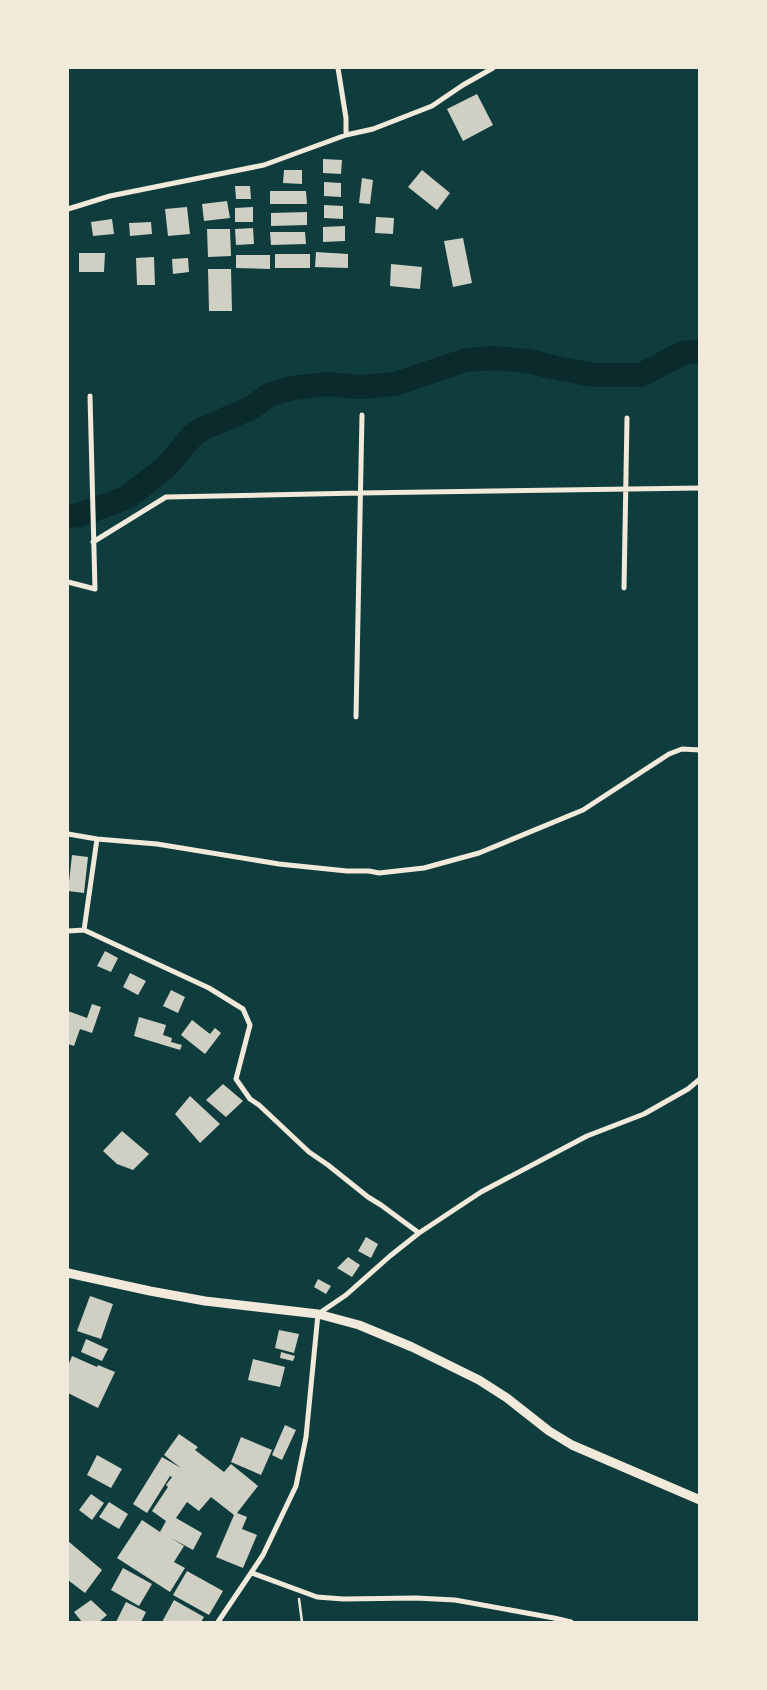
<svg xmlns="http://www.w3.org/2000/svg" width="767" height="1690" viewBox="0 0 767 1690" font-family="Karla,sans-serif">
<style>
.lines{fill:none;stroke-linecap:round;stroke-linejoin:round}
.river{stroke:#0a2a2b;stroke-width:24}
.building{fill:#cfcfc3}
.path{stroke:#f1e9da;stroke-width:2.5}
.minor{stroke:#f1e9da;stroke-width:5}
.tertiary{stroke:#f1e9da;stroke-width:9}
</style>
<rect width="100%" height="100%" fill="#0f3d3e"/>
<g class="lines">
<path class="river" d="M68 516 79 515 128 497 167 466 192 436 204 428 251 408 269 395 292 388 327 384 360 387 395 384 466 360 495 358 528 361 561 369 594 375H641L683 353 700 351"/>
</g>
<path class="building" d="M477 94 493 125 463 141 447 109Z
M323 159 342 160 341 174 323 173Z
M284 170H302V184L283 183Z
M422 170 450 193 437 210 408 187Z
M362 178 373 180 370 204 359 203Z
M324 182 341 183V197L324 196Z
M235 186H250L251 199H236Z
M270 191H306L307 204H270Z
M227 201 230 218 204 221 202 204Z
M324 205 343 206V219L324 218Z
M187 207 190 234 168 236 165 209Z
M253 207V222H235V208Z
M307 212V225L271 226V213Z
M376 217 394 218 393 234 375 233Z
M112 219 114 234 93 236 91 222Z
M151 222 152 234 130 236 129 223Z
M345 226V241L323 242V227Z
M253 228 254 244 236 245 235 229Z
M207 229H230L231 256 208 257Z
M270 232H305L306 244 271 245Z
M463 238 472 283 453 287 444 241Z
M316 252 348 254V268L315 267Z
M79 253H105L104 272H79Z
M275 254H310V268H275Z
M236 255H270V269L236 268Z
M154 257 155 285H137L136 258Z
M188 258 189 272 173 274 172 259Z
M391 264 422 267 420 289 390 286Z
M208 269H231L232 311H209Z
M72 855 88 857 84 893 68 891Z
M105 951 118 958 111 972 97 966Z
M130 973 146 981 138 995 123 987Z
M171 990 185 997 178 1013 163 1006Z
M92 1004 101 1007 92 1033 80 1029 74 1046 68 1044V1011L87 1018Z
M139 1017 166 1025 163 1035 172 1038 171 1042 182 1045 180 1050 134 1036Z
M192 1020 210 1034 215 1028 221 1033 205 1054 181 1035Z
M223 1084 243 1101 226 1117 206 1100Z
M190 1096 220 1124 200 1143 175 1114Z
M122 1131 149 1154 133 1170 117 1164 103 1151Z
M366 1237 378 1244 371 1258 358 1251Z
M348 1257 360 1265 352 1277 337 1268Z
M318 1279 331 1286 326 1294 314 1287Z
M90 1296 113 1304 101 1339 77 1331Z
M279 1330 299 1334 294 1353 275 1348Z
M86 1339 108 1349 102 1361 81 1352Z
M281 1352 295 1356 293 1361 280 1358Z
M72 1356 97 1367 98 1365 115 1372 98 1408 68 1393V1366Z
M253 1359 285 1367 280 1387 248 1380Z
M285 1425 296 1430 282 1460 272 1455Z
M179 1434 198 1447 195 1450 224 1472 231 1464 258 1486 237 1513 247 1517 242 1529 257 1535 243 1568 216 1557 234 1515 211 1497 199 1511 187 1502 176 1518 202 1533 193 1550 171 1538 184 1546 174 1562 185 1568 170 1592 117 1558 142 1520 160 1532 166 1521 152 1511 168 1487 166 1485 172 1477 170 1476 147 1513 133 1504 162 1457 181 1468 164 1455Z
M241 1437 272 1450 261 1475 231 1462Z
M97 1455 122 1469 111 1488 87 1475Z
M91 1494 104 1503 92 1520 79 1510Z
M109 1502 128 1514 119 1529 99 1517Z
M68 1541 102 1570 85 1593 68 1580Z
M123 1568 152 1584 139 1606 111 1590Z
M187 1571 223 1591 209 1615 173 1595Z
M91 1600 107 1615 99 1622H82L74 1612Z
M174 1600 204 1617 201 1622H162Z
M126 1602 146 1612 141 1622H116Z"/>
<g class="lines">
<path class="path" d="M299 1599 302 1622"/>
<path class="minor" d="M338 68 346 118V135
M68 209 110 196 264 165 346 135 373 129 432 106 463 85 493 68
M93 542 166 497 360 493 700 488
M68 582 95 589 90 396
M624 588 627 418
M356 717 362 415
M68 834 97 839
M84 930 97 839 157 844 279 864 347 871H369L379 873 424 868 479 853 583 810 669 754 682 749 700 750
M68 931 84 930 209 988 243 1009 250 1025 236 1079 250 1099 259 1105 309 1152 328 1165 368 1197 381 1205 419 1233
M252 1573 317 1597 343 1599 416 1598 455 1600 554 1618 571 1622
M218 1622 263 1555 296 1486 306 1437 318 1314 346 1295 390 1256 419 1233 481 1192 587 1136 644 1114 688 1089 700 1079"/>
<path class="tertiary" d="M68 1273 150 1291 205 1301 318 1314 359 1325 412 1347 479 1380 507 1398 549 1431 572 1445 700 1500"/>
</g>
<rect width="767" height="1690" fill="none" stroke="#f1e9da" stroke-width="138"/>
</svg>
